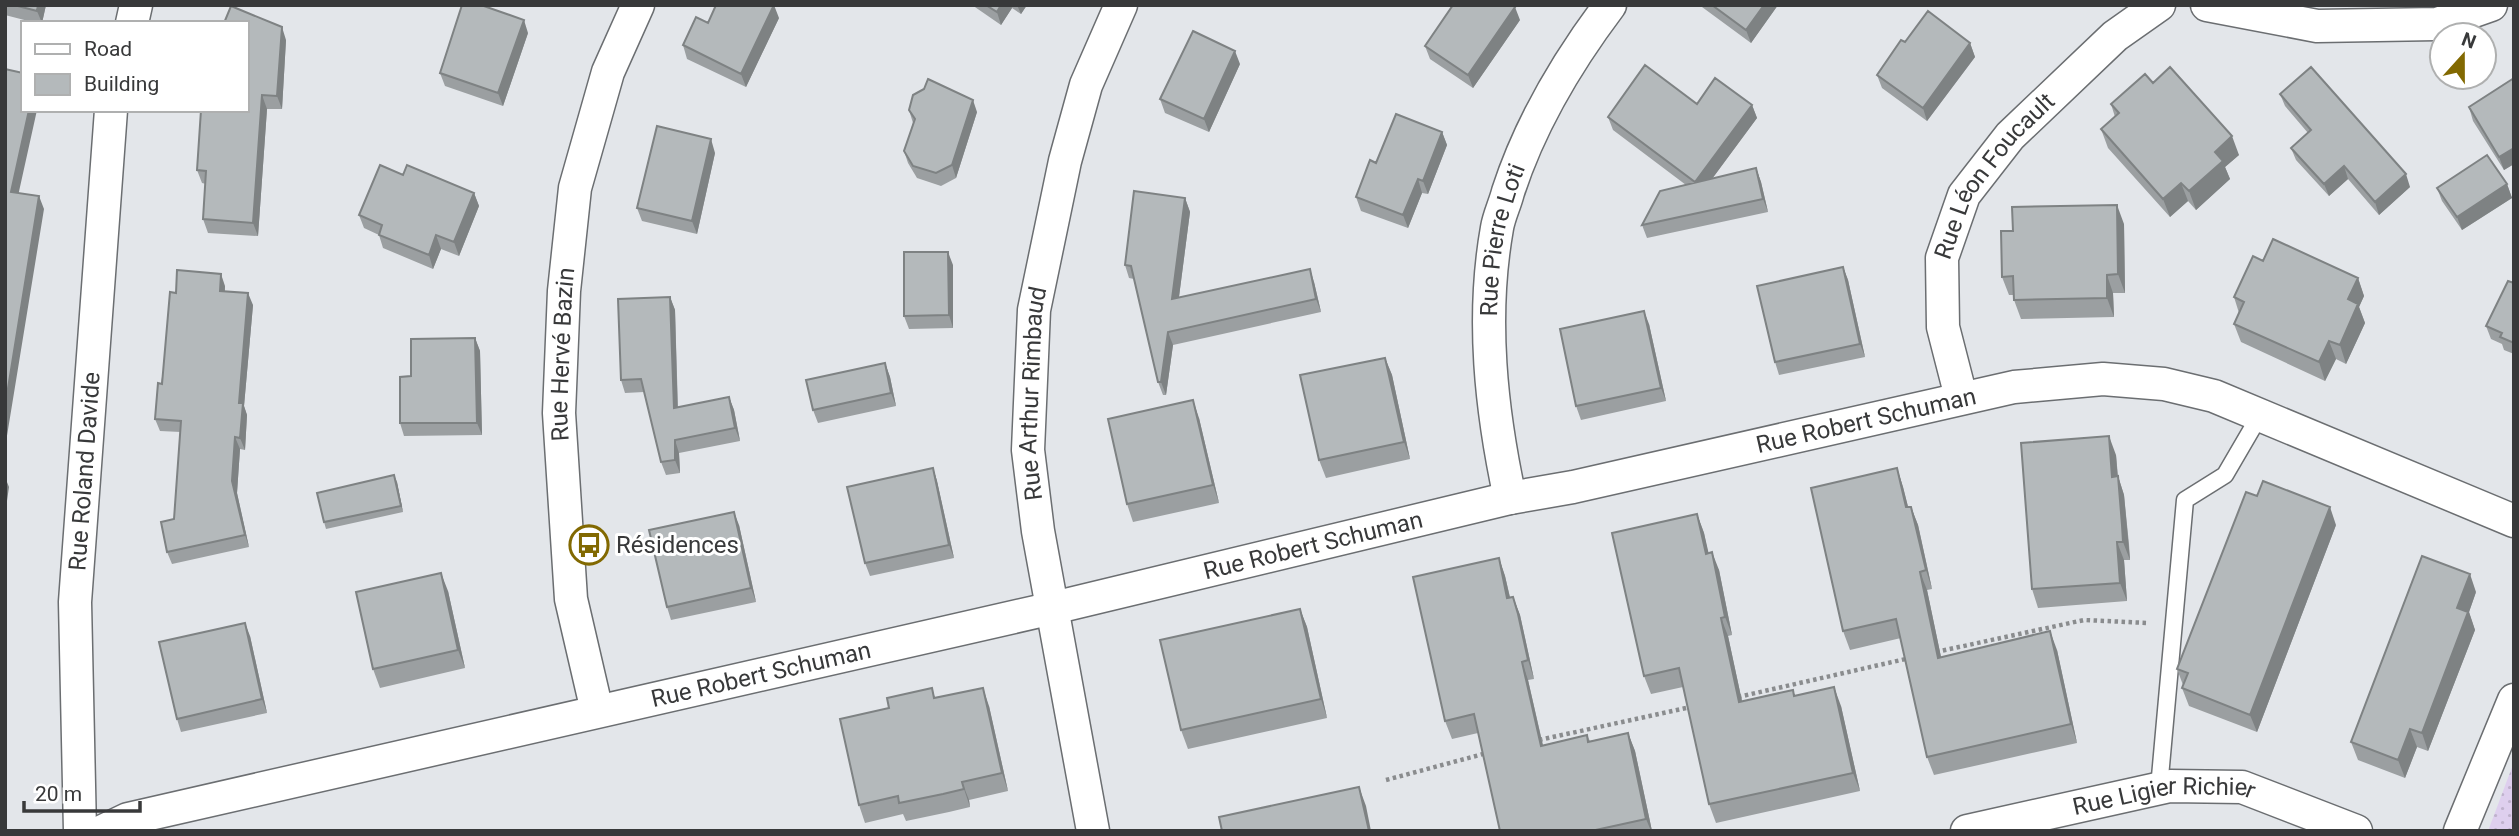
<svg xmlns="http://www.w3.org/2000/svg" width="2519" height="836" viewBox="0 0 2519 836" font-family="Roboto,sans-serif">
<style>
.grass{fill:url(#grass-dots)}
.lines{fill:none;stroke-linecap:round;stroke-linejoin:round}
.service-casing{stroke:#6b6e71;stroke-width:19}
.minor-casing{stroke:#6b6e71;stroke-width:35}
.path{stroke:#8a8c8e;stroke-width:4.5;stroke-dasharray:3.5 3.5;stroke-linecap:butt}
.service{stroke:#fff;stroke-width:16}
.minor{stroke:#fff;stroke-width:32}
.wall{fill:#9b9fa1}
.shaded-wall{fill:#7e8283}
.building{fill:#b4b9bb;stroke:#7e8283;stroke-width:2}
.labels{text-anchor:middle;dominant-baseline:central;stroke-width:6;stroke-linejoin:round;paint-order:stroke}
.street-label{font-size:24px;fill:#38393a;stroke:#fff}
.poi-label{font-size:24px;fill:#38393a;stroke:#fff;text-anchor:start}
</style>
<defs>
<pattern id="grass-dots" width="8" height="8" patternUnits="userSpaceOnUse" patternTransform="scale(1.75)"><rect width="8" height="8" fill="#decfee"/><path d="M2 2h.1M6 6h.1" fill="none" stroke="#bfb2cd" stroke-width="1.8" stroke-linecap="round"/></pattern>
</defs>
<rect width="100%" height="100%" fill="#e3e6ea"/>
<path class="grass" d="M2514 762V831H2488Z"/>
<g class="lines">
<g class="service-casing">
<path id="service" d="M2159 788 2185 500 2225 475 2260 415"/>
</g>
<g class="minor-casing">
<g id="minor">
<path d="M2207 5 2317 26 2437 24 2491 5"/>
<path d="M132 23 136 5"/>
<path id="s1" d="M1961 397 1943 327 1942 258 1964 195 2010 136 2115 36 2159 5"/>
<path id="s2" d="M1510 498C1491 410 1481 318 1497 228 1499 216 1505 204 1508 192 1530 124 1567 62 1610 5"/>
<path id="s3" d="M597 711 571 599 559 413 564 291 575 188 608 72 638 5"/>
<path id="s4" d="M80 831 75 602 111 110"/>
<path id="s5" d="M103 831 128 819 1053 608 1510 498 1573 487 2014 387 2103 379 2164 384 2214 396 2514 521"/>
<path id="s6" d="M1093 831 1038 531 1028 450 1034 310 1065 161 1086 85 1121 5"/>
<path id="s7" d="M1967 831 2170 786 2242 787 2356 831"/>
<path d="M2460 831 2514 700"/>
</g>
</g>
<path class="path" d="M1936 652 2084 620 2147 623
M1738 697 1910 658
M1539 740 1691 707
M1386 780 1487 753"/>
<use href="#service" class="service"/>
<use href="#minor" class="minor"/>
</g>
<path class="wall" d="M5 5H46L42 23H36L5 15Z
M972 5H1027L1021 14 1012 8 1001 25Z
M1701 5H1778L1751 43 1702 7Z
M779 18 746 87 687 59 683 45Z
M1520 20 1473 88 1430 59 1425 46Z
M528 33 503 106 445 86 440 73Z
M286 40 282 109H267L258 236 208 233 203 219 206 184 202 183 197 170Z
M1905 42 1970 43 1975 57 1927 121 1882 88 1877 75Z
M1240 64 1209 132 1165 113 1160 99Z
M2514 78V164L2504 170 2473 121 2469 107Z
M2153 83 2239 155 2225 167 2230 179 2196 210 2188 201 2170 217 2108 148 2101 129 2115 117 2111 104Z
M2280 94 2410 187 2379 215 2348 179 2329 196 2296 160 2291 148 2308 133 2285 106Z
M1697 104 1752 105 1757 118 1712 179 1756 168 1761 182 1768 212 1647 238 1642 225 1686 185 1613 130 1608 117Z
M909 110 977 112 956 178 941 186 917 178 908 163 904 151 913 123Z
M1442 132 1447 145 1428 194 1422 193 1408 228 1361 211 1356 197Z
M715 153 697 234 642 221 637 208Z
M403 175 474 193 479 206 459 256 441 249 433 269 383 248 379 235 364 228 359 215Z
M2507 184 2512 198 2462 230 2442 201 2437 188Z
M1185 198 1190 212 1179 297 1314 282 1321 312 1173 345 1166 395H1163L1158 382 1134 279 1129 278 1125 265Z
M2124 224 2125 293H2113L2114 317 2021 319 2014 300V295H2009L2002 277Z
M2263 261 2358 278 2364 296 2359 307 2365 323 2346 364 2336 359 2325 381 2241 342 2234 324 2239 313 2234 297Z
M953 265V328L909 329 904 316Z
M1843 267 1848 280 1865 357 1779 375 1775 362Z
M2514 283V354L2504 350 2502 344 2491 339 2486 326Z
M225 286V291L253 305 244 406 247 415 245 450 240 449 237 493 249 547 172 564 167 552 174 519 181 432 160 431 155 419 176 293Z
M670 297 675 310 678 408 729 397 734 410 740 441 679 453 680 473 666 475 661 462 644 392 625 393 621 380Z
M1649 324 1666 401 1581 420 1576 406Z
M475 338 480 351 482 435 404 436 400 423 411 376Z
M1385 358 1392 375 1410 459 1326 478 1319 460Z
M885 363 890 377 896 406 818 423 813 410Z
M1199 418 1219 503 1133 522 1127 504Z
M2116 455 2118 476 2124 495 2129 544 2130 560H2124L2127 601 2038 608 2032 589Z
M933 468 937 481 954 558 870 576 865 563Z
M1897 468 1903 487 1908 507H1911L1918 525 1932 589 1927 590 1941 657 2057 650 2077 743 1934 775 1927 757 1901 638 1850 650 1843 631Z
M397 482 403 512 326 529 324 522Z
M1697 514 1704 533 1708 553 1719 570 1732 635 1728 636 1742 701 1793 690 1795 696 1841 706 1860 791 1716 823 1709 804 1683 687 1651 694 1644 676Z
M739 525 756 602 671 620 667 607Z
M2336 525 2257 732 2189 706 2182 688 2183 685 2177 669Z
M1499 558 1505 576 1510 597H1513L1520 615 1524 633 1534 679 1528 680 1543 745 1587 735 1590 741 1628 733 1635 751 1652 831H1500L1478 733 1452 739 1445 721Z
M448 591 465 668 380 688 373 669Z
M2476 592 2469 612 2475 630 2428 751 2417 747 2405 778 2358 760 2351 742Z
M1300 609 1307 627 1327 718 1188 749 1181 730Z
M250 636 267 713 181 732 177 719Z
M932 688 935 698 989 706 1008 791 969 800 970 807 949 812 906 821 903 814 865 823 859 805 889 708Z"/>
<path class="shaded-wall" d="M38 5H46L42 23 37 11Z
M774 5 779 18 746 87 741 74Z
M1001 5H1011L1012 8 1001 25 997 12Z
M1017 5H1027L1021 14Z
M1764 5H1778L1751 43 1746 30Z
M1515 7 1520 20 1473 88 1468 75Z
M524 20 528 33 503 106 498 93Z
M282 27 286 40 282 109 277 96Z
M1970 43 1975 57 1927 121 1923 108Z
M1235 51 1240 64 1209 132 1204 119Z
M262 95 267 109 258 236 253 223Z
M973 100 977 112 956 178 952 165Z
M1752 105 1757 118 1700 195 1695 182Z
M29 110H37L16 205 11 192Z
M1442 132 1447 145 1428 194 1423 181Z
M2232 136 2239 155 2225 167 2230 179 2196 210 2189 191 2215 152Z
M711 139 715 153 697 234 692 221Z
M2514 148V164L2504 170 2499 157Z
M2344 166 2348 179 2329 196 2324 184Z
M1756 168 1761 182 1768 212 1763 199Z
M2406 174 2410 187 2379 215 2375 202Z
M1418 179 1422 193 1408 228 1403 215Z
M2181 183 2188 201 2170 217 2163 199Z
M2507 184 2512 198 2462 230 2457 217Z
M474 193 479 206 459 256 454 242Z
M39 196 44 209 5 448V407Z
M1185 198 1190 212 1177 312 1172 299Z
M2117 205 2124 224 2125 293 2118 274Z
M436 235 441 249 433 269 429 255Z
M948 252 953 265V328L949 315Z
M1843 267 1848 280 1865 357 1860 344Z
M1310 269 1314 282 1321 312 1316 299Z
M221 274 225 286 224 303 220 291Z
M2107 275 2113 293 2114 317 2107 298Z
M2358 278 2364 296 2359 307 2365 323 2346 364 2340 345 2348 299Z
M248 293 253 305 244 406 247 415 245 450 240 438 239 403Z
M670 297 675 310 678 422 674 408Z
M1644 311 1649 324 1666 401 1661 388Z
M1168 332 1173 345 1166 395 1161 382Z
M475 338 480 351 482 435 477 423Z
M2329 341 2336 359 2325 381 2319 362Z
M1385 358 1392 375 1410 459 1404 442Z
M885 363 890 377 896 406 891 393Z
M729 397 734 410 740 441 735 428Z
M1193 400 1199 418 1219 503 1213 485Z
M2109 436 2116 455 2119 495 2112 477Z
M235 437 240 449 237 493 249 547 245 535 232 481Z
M675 440 679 453 680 473 675 460Z
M933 468 937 481 954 558 949 545Z
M1897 468 1903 487 1913 526 1906 507Z
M394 475 397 482 403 512 401 506Z
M2118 476 2124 495 2130 560 2123 542Z
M5 477 9 487 5 515Z
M1911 507 1918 525 1932 589 1926 570Z
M2330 507 2336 525 2257 732 2250 715Z
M734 512 739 525 756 602 751 588Z
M1697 514 1704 533 1713 572 1706 554Z
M2117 542 2124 560 2127 601 2120 583Z
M1712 552 1719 570 1732 635 1725 617Z
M1499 558 1505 576 1514 616 1507 598Z
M1920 572 1927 590 1945 676 1938 658Z
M441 573 448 591 465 668 458 650Z
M2470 574 2476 592 2469 612 2475 630 2428 751 2422 733 2457 608Z
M1513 597 1520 615 1534 679 1528 660Z
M1300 609 1307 627 1327 718 1321 699Z
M1721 618 1728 636 1746 720 1739 702Z
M245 623 250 636 267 713 262 699Z
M2050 631 2057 650 2077 743 2071 724Z
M1522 662 1528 680 1547 764 1541 746Z
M1834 687 1841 706 1860 791 1853 773Z
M983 688 989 706 1008 791 1002 773Z
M2410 729 2417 747 2405 778 2398 760Z
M1628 733 1635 751 1652 831H1651L1646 819Z
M962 782 969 800 970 807 964 789Z
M1359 787 1366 806 1371 831H1369Z"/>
<path class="building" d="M14 5H38L37 11Z
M462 5H481L524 20 498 93 440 73Z
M716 5H774L741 74 683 45 696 17 708 23Z
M986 5H1001L997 12Z
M1453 5H1513L1515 7 1468 75 1425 46Z
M1712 5H1764L1746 30Z
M231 6 282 27 277 96 262 95 253 223 203 219 206 171 197 170 201 110H247V23H224Z
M1928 11 1970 43 1923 108 1877 75 1901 40 1905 42Z
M1193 31 1235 51 1204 119 1160 99Z
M1645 65 1697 104 1715 78 1752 105 1695 182 1608 117Z
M2170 67 2232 136 2215 152 2223 161 2189 191 2181 183 2163 199 2101 129 2119 113 2111 104 2145 74 2153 83Z
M2311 67 2406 174 2375 202 2344 166 2324 184 2291 148 2311 130 2280 94Z
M5 69 23 73V110H29L11 192 39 196 5 407Z
M2514 78V148L2499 157 2469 107Z
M928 79 973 100 952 165 936 173 913 166 904 151 915 119 909 110 913 95 924 89Z
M1396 114 1442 132 1423 181 1418 179 1403 215 1356 197 1370 160 1376 163Z
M657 126 711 139 692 221 637 208Z
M2487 155 2507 184 2457 217 2437 188Z
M380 165 403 175 407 165 474 193 454 242 436 235 429 255 379 235 382 225 359 215Z
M1756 168 1763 199 1642 225 1660 191Z
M1134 191 1185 198 1172 299 1310 269 1316 299 1168 332 1161 382H1158L1131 266 1125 265Z
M2117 205 2118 274 2107 275V298L2014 300 2013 276 2002 277 2001 231H2013L2012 207Z
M2273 239 2358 278 2348 299 2358 304 2340 345 2329 341 2319 362 2234 324 2244 302 2234 297 2253 256 2263 261Z
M904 252H948L949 315 904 316Z
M1843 267 1860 344 1775 362 1757 286Z
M177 270 221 274 220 291 248 293 239 403H243L240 438 235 437 232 481 245 535 167 552 161 522 174 519 181 421 155 419 158 383 162 384 170 292 176 293Z
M2508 281 2514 283V343L2500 337 2502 333 2486 326Z
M670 297 674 408 729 397 735 428 675 440V460L661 462 641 379 621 380 618 299Z
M1644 311 1661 388 1576 406 1560 329Z
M475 338 477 423H400V377L411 376V339Z
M1385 358 1404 442 1319 460 1300 375Z
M885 363 891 393 813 410 806 380Z
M1193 400 1213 485 1127 504 1108 419Z
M2109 436 2112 477 2118 476 2122 525 2123 542H2117L2120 583 2032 589 2021 443Z
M933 468 949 545 865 563 847 487Z
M1897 468 1906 507H1911L1926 570 1920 572 1938 658 2050 631 2071 724 1927 757 1896 619 1843 631 1811 488Z
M394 475 401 506 324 522 317 493Z
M2263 481 2330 507 2250 715 2182 688 2188 673 2177 669 2246 492 2257 496Z
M734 512 751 588 667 607 649 530Z
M1697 514 1706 554 1712 552 1725 617 1721 618 1739 702 1793 690 1794 696 1834 687 1853 773 1709 804 1679 668 1644 676 1612 533Z
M2422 556 2470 574 2457 608 2468 612 2422 733 2410 729 2398 760 2351 742Z
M1499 558 1507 598 1513 597 1518 614 1528 660 1522 662 1541 746 1587 735 1588 742 1628 733 1646 819 1591 831H1500L1474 714 1445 721 1413 577Z
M441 573 458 650 373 669 356 592Z
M1300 609 1321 699 1181 730 1160 640Z
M245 623 262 699 177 719 159 642Z
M932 688 934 698 983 688 1002 773 962 782 964 789 943 794 899 803 898 796 859 805 840 719 889 708 887 698Z
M1359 787 1369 831H1222L1219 817Z"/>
<defs>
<g id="bus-ring" transform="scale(2.0125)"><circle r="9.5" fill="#fff" stroke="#826901" stroke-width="1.5"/><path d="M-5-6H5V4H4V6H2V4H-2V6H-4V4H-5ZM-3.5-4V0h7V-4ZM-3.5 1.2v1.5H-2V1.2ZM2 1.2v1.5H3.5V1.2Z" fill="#826901"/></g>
</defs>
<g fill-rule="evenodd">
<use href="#bus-ring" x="589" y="545"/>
</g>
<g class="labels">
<g class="street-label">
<text stroke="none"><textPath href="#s1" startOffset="240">Rue Léon Foucault</textPath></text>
<text stroke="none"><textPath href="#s2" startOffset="261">Rue Pierre Loti</textPath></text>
<text stroke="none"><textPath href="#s3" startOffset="360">Rue Hervé Bazin</textPath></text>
<text stroke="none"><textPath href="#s6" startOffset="443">Rue Arthur Rimbaud</textPath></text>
<text stroke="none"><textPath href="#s5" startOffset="1811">Rue Robert Schuman</textPath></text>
<text stroke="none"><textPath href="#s4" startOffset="360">Rue Roland Davide</textPath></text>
<text stroke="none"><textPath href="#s5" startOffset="1244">Rue Robert Schuman</textPath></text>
<text stroke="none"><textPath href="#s5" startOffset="677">Rue Robert Schuman</textPath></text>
<text stroke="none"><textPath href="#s7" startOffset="201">Rue Ligier Richier</textPath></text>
</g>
<g class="poi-label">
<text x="616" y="545">Résidences</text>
</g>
</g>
<rect width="2519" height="836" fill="none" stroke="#38393a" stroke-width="14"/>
<rect x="21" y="21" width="228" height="91" fill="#ffffff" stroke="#afb0b0" stroke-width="2"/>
<rect x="35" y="44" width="35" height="10" fill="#ffffff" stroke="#afb0b0" stroke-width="2"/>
<text x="84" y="56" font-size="21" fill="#38393a">Road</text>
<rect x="35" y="74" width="35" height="21" fill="#b4b9bb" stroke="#afb0b0" stroke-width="2"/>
<text x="84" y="91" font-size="21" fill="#38393a">Building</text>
<g transform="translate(2463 56) rotate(21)"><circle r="33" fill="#ffffff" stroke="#afb0b0" stroke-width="2"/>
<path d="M0-5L12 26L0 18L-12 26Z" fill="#826901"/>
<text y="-10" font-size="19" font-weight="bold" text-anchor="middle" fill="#38393a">N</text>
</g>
<path d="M24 801v10h116v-10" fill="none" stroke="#38393a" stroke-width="3.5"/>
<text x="35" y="801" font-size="21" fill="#38393a" stroke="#ffffff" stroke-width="5" paint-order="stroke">20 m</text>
</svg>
